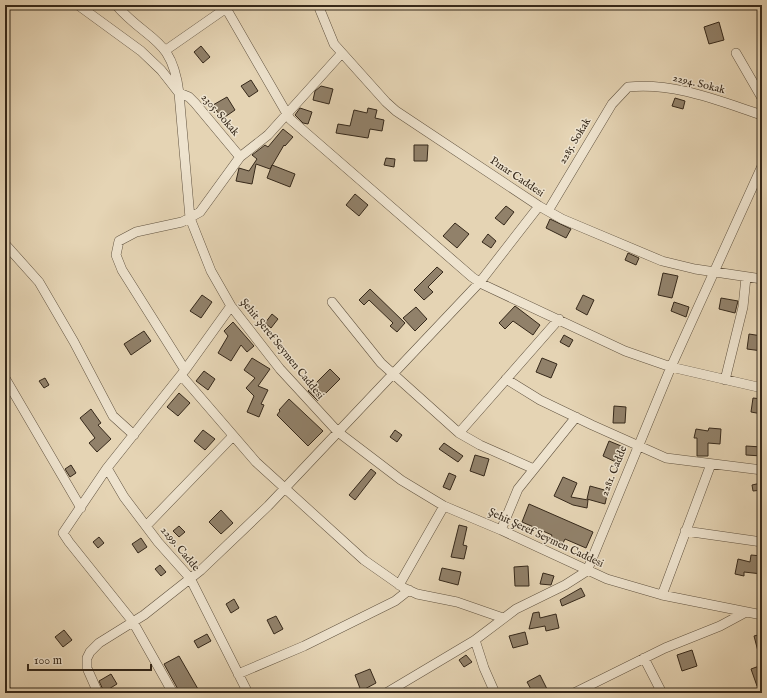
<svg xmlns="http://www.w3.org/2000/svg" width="767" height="698" viewBox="0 0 767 698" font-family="'IM FELL English',serif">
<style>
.building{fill:#91816a;stroke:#35281a}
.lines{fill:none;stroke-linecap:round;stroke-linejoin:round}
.minor-casing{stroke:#615340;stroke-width:10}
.minor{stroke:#eee3ce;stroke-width:9}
.labels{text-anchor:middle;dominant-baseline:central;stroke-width:3;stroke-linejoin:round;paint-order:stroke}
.street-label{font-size:11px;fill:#35281a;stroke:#eee3ce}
</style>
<rect width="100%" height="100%" fill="#e5d4b4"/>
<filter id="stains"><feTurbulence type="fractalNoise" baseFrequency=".005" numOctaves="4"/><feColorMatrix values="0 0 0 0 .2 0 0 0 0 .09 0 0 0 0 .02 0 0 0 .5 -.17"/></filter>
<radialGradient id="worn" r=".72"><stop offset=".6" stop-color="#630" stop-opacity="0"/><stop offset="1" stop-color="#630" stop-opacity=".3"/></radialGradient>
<path class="building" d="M719 22 724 40 709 44 704 27Z
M201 46 210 57 203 63 194 52Z
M251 80 258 91 249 97 241 86Z
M321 86 333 89 329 104 313 100 315 91Z
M227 97 235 110 222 119 213 105Z
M675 98 685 101 683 109 672 106Z
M300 108 312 112 308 124 303 123 295 115Z
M368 108 377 110 375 118 384 120 382 131 370 129 368 138 336 133 338 124 350 126 354 110 367 113Z
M283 129 293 137 285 146 284 145 270 169 256 164 252 184 236 181 239 168 249 171 257 159 252 155 265 145 268 147Z
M414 145H428L427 161H414Z
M386 158 395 159 394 167 384 165Z
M272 165 295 174 290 187 267 178Z
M355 194 368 205 359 216 346 205Z
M506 206 514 212 504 225 495 218Z
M550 219 571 229 566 238 546 228Z
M455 223 469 234 457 248 443 236Z
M488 234 496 241 491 248 482 242Z
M628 253 639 258 636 265 625 260Z
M437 267 443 272 428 287 433 292 424 300 414 290Z
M663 273 678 276 672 298 658 295Z
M370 289 405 323 397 332 390 326 393 323 369 300 364 305 359 300Z
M202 295 212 302 201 318 190 311Z
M583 295 594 300 587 315 576 309Z
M721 298 738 301 735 313 719 309Z
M674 302 689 307 686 317 671 311Z
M515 306 540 325 533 335 513 321 505 329 499 323Z
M416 307 427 319 415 331 403 318Z
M272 314 278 319 271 328 265 323Z
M233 322 254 346 247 352 241 345 231 361 218 353 228 336 224 331Z
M144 331 151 341 131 355 124 344Z
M749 334 762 336V351L747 349Z
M564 335 573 340 569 347 560 342Z
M252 358 270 369 258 386 268 390 261 404 264 405 259 417 247 412 254 396 246 388 255 378 244 370Z
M542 358 557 364 551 378 536 372Z
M330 369 340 379 318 401 308 391Z
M204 371 215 379 208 390 196 381Z
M45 378 49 385 44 388 39 381Z
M179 393 190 403 178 416 167 407Z
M753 398 762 399V414L751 412Z
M289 399 323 431 308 446 277 415 280 411 279 410Z
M614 406 626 407 625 423H613Z
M91 409 101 423 98 425 111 439 97 452 89 443 95 438 80 418Z
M709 428 721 429 720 444 708 443V456H697V438H694L696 429 708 431Z
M203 430 215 439 205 450 194 441Z
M395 430 402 435 397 442 390 437Z
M609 441 626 448 620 464 603 456Z
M444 443 463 456 458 462 439 449Z
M746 446 762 447V456L746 455Z
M475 455 489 459 484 476 470 471Z
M71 465 76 473 70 477 65 469Z
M371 469 376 473 355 500 349 495Z
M449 473 456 476 450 490 443 487Z
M563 477 577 483 571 497 588 500 587 508 573 505 554 496Z
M761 483 762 490 753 491 752 485Z
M590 486 608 491 605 504 587 499Z
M529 504 593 532 586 548 565 539 563 543 551 537 552 535 522 522Z
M221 510 233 523 221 534 209 522Z
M459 525 467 527 463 545 467 546 464 559 451 557Z
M179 526 185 532 179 537 173 531Z
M99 537 104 543 98 548 93 542Z
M141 538 147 547 138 553 132 544Z
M751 555 762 556V574L744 572V576L735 574 738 559 750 562Z
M160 565 166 572 161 576 155 569Z
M528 566 529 586H515L514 567Z
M442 568 461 572 458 585 439 580Z
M543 573 554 576 551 585 540 584Z
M581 588 585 596 562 606 560 600Z
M234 599 239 608 231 613 226 604Z
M539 612 540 618 556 614 559 628 546 631 545 626 529 629 533 613Z
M276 616 283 629 274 634 267 620Z
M64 630 72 640 63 647 55 637Z
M525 632 528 644 513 648 509 636Z
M207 634 211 641 198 648 194 641Z
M762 634V658L760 659 754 636Z
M692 650 697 666 682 671 677 655Z
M466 655 472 662 464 667 459 660Z
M179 656 198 689 191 693H180L164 664Z
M762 665V684L757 686 751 669Z
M370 669 376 683 361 691 355 675Z
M111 674 117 684 104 692 99 681Z
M540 675 549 693H533L527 682Z"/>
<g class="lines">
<g class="minor-casing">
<path id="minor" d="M78 5 141 51 161 70 179 93 190 218 211 271 231 306 280 369 338 432 401 480 444 506 501 530 607 579 662 595 762 615
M116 5C148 42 172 36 179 93L189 97 195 103 240 157
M318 5 334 44 386 102 396 111 539 206 562 219 662 261 695 269 762 279
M166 50 222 11 227 10 290 119 472 277 482 284 625 351 671 367 762 388
M736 53 762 98
M548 211 612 104 628 87C674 82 719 101 762 115
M5 244 39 282 74 342 113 416 134 435
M332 302 381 363 459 433 480 445 534 469
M185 370 122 270 116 255 119 241 136 232 182 222 200 212 240 157 268 135 341 54
M181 375 256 462 364 560 404 588 417 594 457 602 503 618
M5 378 81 508
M506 379 540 400 592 425 666 458 762 470
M725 380 743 307 746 277
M459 433 559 319
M107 468 124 497 158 542 190 578 248 693
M146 526 233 436
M501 530 518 489 576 417
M685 531 762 542
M399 585 444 506
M662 595 711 464
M475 640 484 668 495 693
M644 658 662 693
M238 674 304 646 395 601 409 590
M5 688 8 693
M98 693 87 668V658L90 652 99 643 144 615 201 570 268 506 480 282 539 206
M173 693 133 622 69 542 63 533 107 468 185 370 231 306
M386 693 475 640 516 609 565 585 587 571 671 367 762 166
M574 693 665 648 720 626 746 612"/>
</g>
<use href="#minor" class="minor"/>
</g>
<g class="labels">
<g class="street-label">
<text transform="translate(699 84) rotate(14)">2294. Sokak</text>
<text transform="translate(220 115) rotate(49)">2305. Sokak</text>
<text transform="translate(575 141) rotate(-59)">2285. Sokak</text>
<text transform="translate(517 177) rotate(34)">Pınar Caddesi</text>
<text transform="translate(282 349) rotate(51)">Şehit Şeref Seymen Caddesi</text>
<text transform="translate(614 471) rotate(-68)">2281. Cadde</text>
<text transform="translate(546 538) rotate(25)">Şehit Şeref Seymen Caddesi</text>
<text transform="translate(180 549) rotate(50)">2299. Cadde</text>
</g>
</g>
<rect width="767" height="698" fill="none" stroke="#e5d4b4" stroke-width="20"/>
<rect x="6" y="6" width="755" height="686" fill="none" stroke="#35281a" stroke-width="2"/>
<rect x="10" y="10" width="747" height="678" fill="none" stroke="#35281a"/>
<path d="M28 664v6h123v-6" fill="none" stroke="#35281a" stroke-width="2"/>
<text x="34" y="664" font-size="12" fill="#35281a" stroke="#eee3ce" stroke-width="3" paint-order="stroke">100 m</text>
<rect width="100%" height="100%" filter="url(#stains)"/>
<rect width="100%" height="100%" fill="url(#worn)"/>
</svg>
